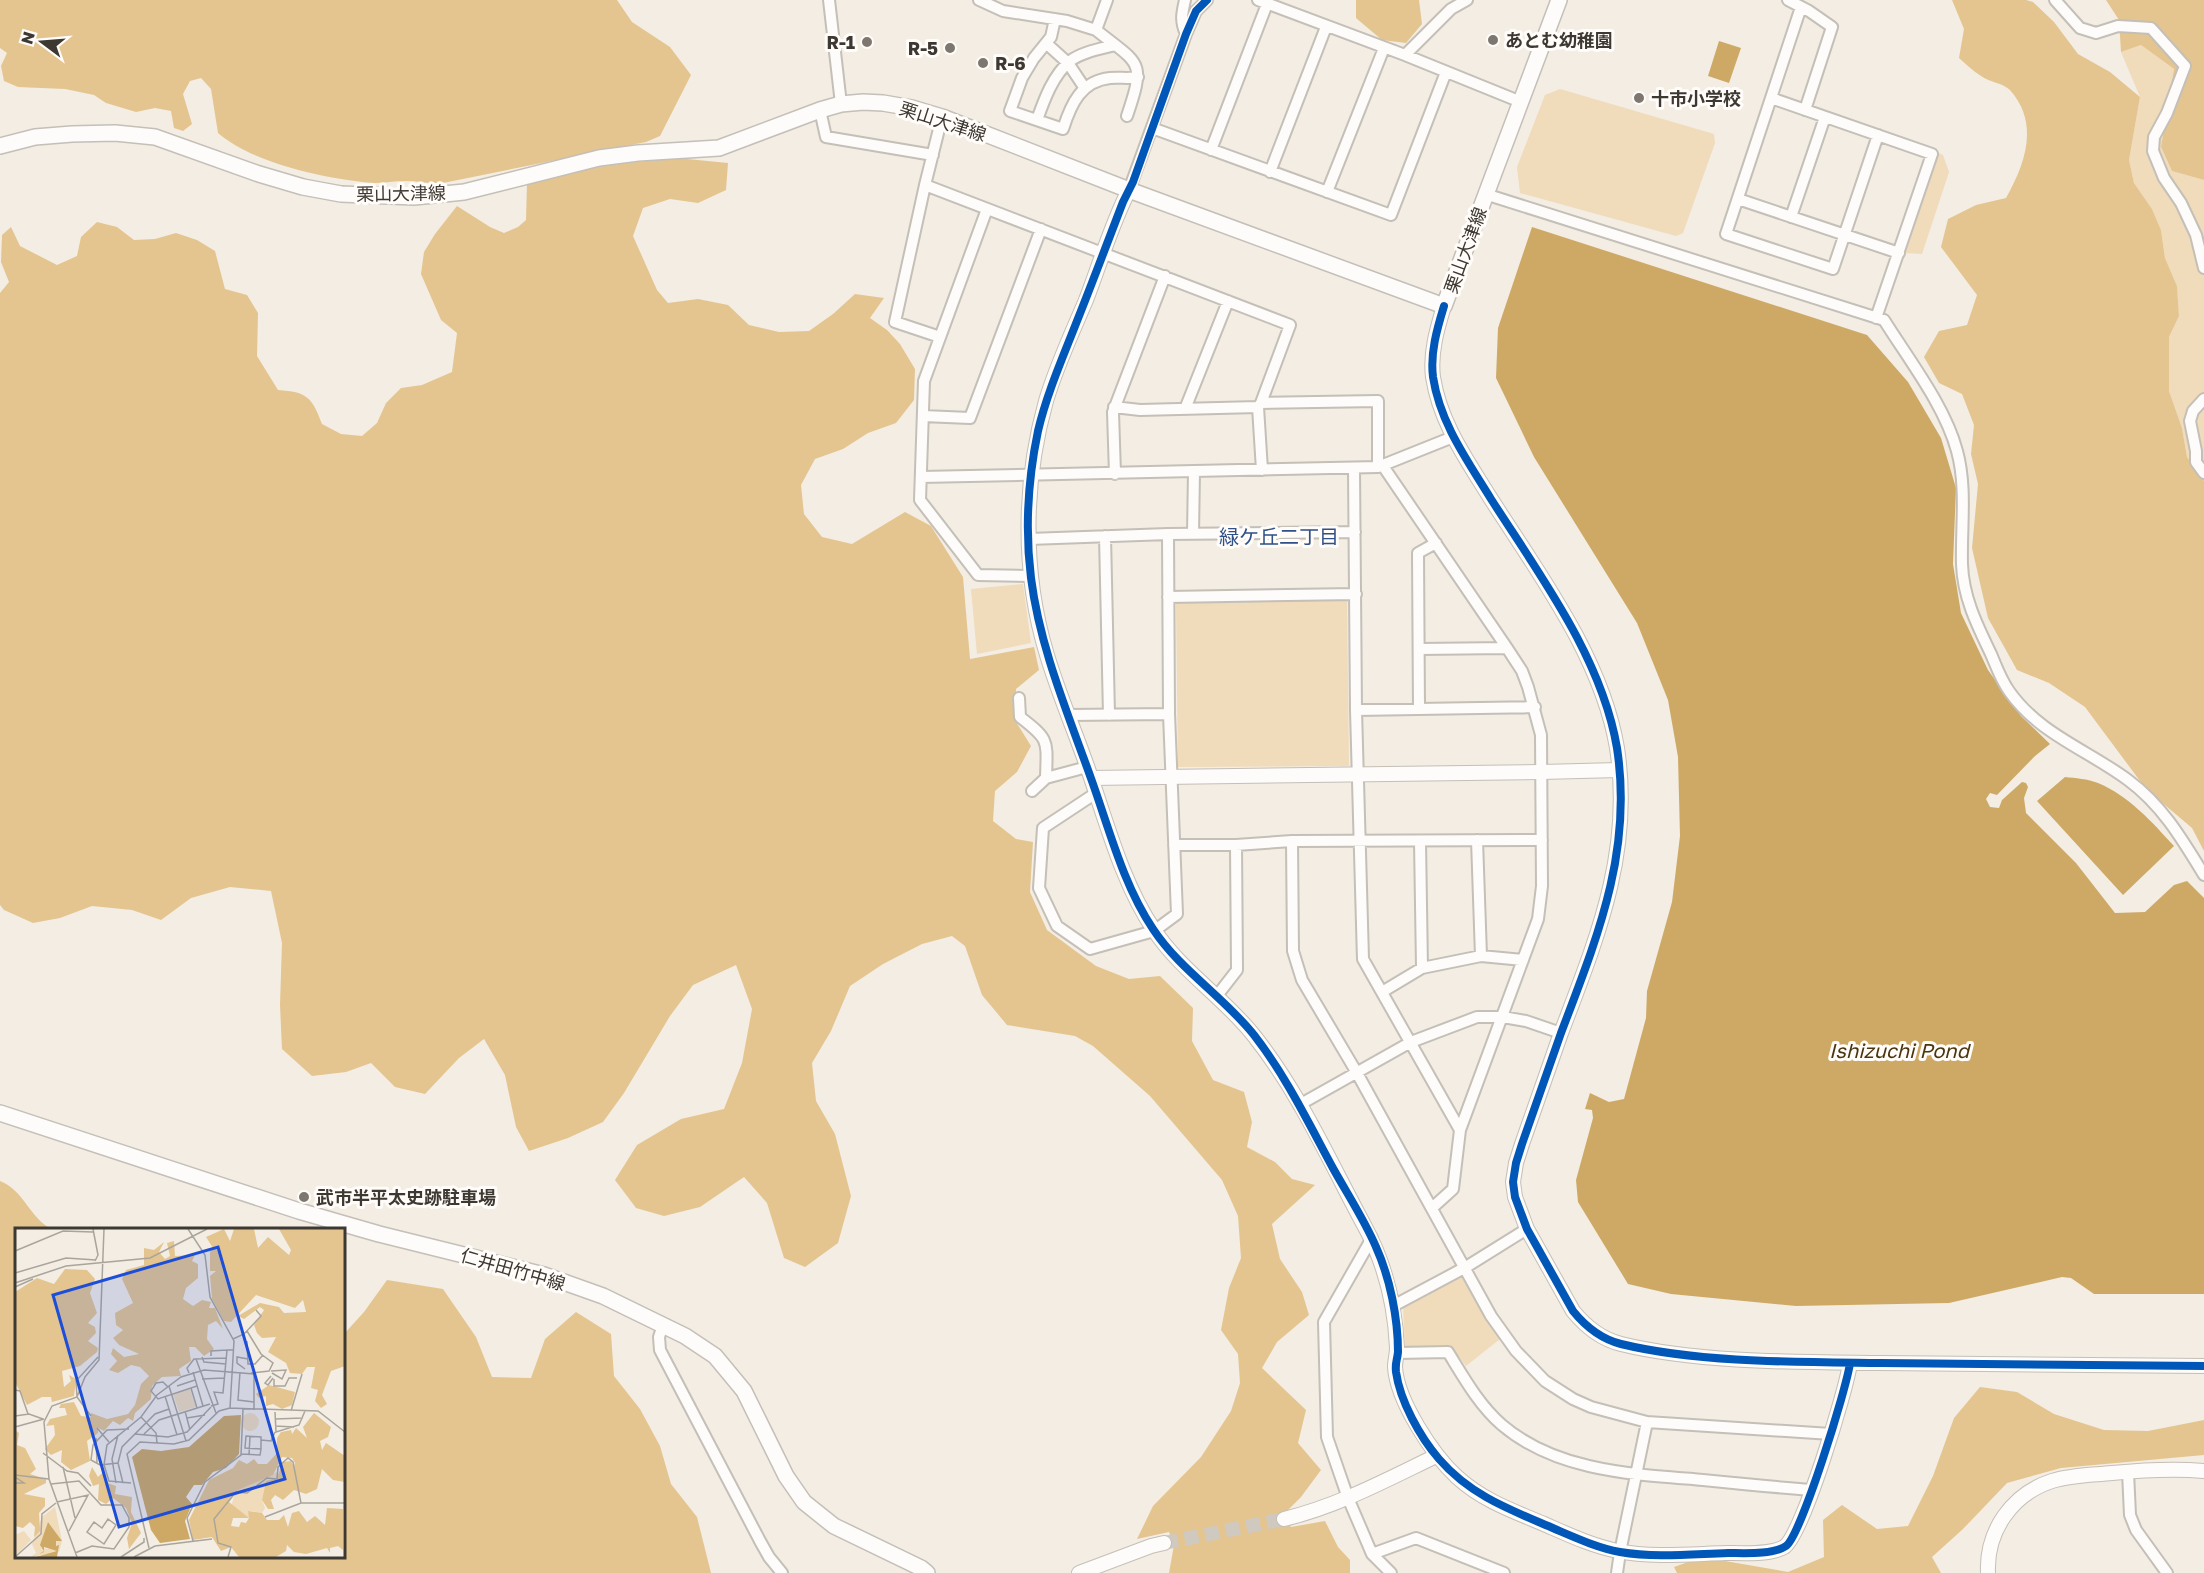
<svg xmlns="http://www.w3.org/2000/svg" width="2204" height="1573" viewBox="0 0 2204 1573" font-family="'Golos Text','Noto Sans JP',sans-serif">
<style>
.green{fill:#f0dbba}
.forest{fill:#e4c590}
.water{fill:#cea966}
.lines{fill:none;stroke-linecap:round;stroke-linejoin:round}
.tertiary-tunnel{stroke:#cfc9c0;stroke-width:14;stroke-dasharray:14 7;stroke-linecap:butt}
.minor-casing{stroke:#c4bfb7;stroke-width:14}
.tertiary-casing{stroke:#c4bfb7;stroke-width:16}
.secondary-casing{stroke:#c4bfb7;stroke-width:18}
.minor{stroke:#fdfcfb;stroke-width:10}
.tertiary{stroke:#fdfcfb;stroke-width:14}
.secondary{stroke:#fdfcfb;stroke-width:15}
.cycleway-casing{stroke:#fffcf9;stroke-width:11}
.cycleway{stroke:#0057b8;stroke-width:8}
.poi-dot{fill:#7d7770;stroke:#fffcf9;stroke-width:2}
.labels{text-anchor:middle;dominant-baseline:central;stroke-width:6;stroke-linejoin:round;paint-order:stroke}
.poi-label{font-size:18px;font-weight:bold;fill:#3d3832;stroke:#fffcf9;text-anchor:start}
.street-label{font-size:18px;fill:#3d3832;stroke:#fffcf9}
.neighbourhood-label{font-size:20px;fill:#2f5088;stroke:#fffcf9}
.water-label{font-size:20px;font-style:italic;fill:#4a350f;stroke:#fffcf9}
.inset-road{fill:none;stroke:#aaa59c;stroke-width:1.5}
.view{fill:#1d4ed8;fill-opacity:0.15;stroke:#1d4ed8;stroke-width:3}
.inset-edge{fill:none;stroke:#3d3832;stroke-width:3}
</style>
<rect width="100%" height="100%" fill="#f3ede3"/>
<path class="green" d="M2141 45 2174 69 2161 147 2172 171 2204 180V481L2187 457 2182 428 2169 391V337L2179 316 2177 286 2165 258 2161 230 2152 209 2134 183 2129 160 2140 97 2121 52Z
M1560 89 1714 134 1715 143 1683 233 1676 236 1520 193 1517 167 1545 95Z
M1939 153 1943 155 1949 172 1922 254 1904 253Z
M1023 584 1031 643 977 654 971 589Z
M1347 600 1349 766 1178 767 1176 603Z
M1464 1273 1500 1339 1466 1366 1450 1345 1405 1347 1403 1307Z"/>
<path class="forest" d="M0 0H617L632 22 670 47 691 75 660 136 646 142 438 184C427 183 416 181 406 181 395 181 384 183 374 183 327 179 254 164 218 133L211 89 201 78 190 81 183 94 192 124 183 131 174 128 171 111 155 108 136 112 106 103 94 95 65 89 18 87 4 81 1 66 7 53 0 48Z
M1356 0H1419L1422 24 1406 43 1382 40 1356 18Z
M1952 0H2026L2033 2 2054 22 2078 54 2110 72 2140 97 2129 160 2134 183 2152 209 2161 230 2165 258 2177 286 2179 316 2169 337V391L2182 428 2187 457 2204 481V851L2192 828 2146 789 2085 707 2049 683 2017 670 1988 618 1972 548 1978 484 1971 454 1974 425 1962 394 1939 383 1924 357 1939 331 1967 325 1977 295 1941 247 1948 219 1976 205 2006 198C2025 164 2040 124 2010 90 2003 83 1989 82 1981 76 1973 71 1966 64 1959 58L1964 29Z
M2106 0H2204V180L2172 171 2161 147 2174 69 2141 45 2121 52 2119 20Z
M677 158 728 163 726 190 698 203 670 199 643 208 633 236 657 290 668 303 698 299 728 305 749 325 779 332 809 331 833 314 855 294 884 298 870 318 887 330 900 344 915 369 914 400 896 423 868 433 843 449 815 459 801 485 804 514 822 537 852 544 905 512 931 526 963 577 970 659 1034 647 1039 670 1016 689 1015 720 1031 746 1017 772 995 791 993 821 1016 839 1033 842 1030 892 1047 930 1096 966 1129 979 1160 976 1193 1008 1192 1041 1213 1080 1244 1092 1252 1122 1247 1147 1275 1162 1292 1179 1315 1185 1272 1224 1280 1259 1302 1292 1309 1315 1277 1342 1262 1368 1306 1410 1298 1443 1321 1470 1301 1497 1283 1515 1291 1527 1325 1521 1338 1547 1350 1560V1573H1169L1174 1545 1169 1532 1137 1539 1153 1506 1201 1457 1231 1411 1240 1383 1238 1354 1221 1330 1229 1288 1241 1258 1238 1216 1222 1180 1150 1096 1093 1046 1075 1036 1007 1025 982 995 965 946 952 936 922 944 883 964 850 986 831 1031 812 1063 816 1101 835 1134 851 1196 838 1243 805 1267 784 1258 767 1203 744 1177 700 1207 664 1216 636 1208 615 1180 637 1145 681 1119 724 1109 742 1063 752 1009 736 965 693 985 670 1016 624 1093 603 1122 568 1138 529 1151 516 1127 505 1075 484 1039 459 1058 425 1094 395 1087 371 1063 346 1072 312 1076 282 1049 280 1005 282 943 271 891 230 887 191 898 161 920 132 910 92 906 60 918 33 923 4 910 0 905V293L9 282 1 262 2 235 11 227 20 246 57 265 77 256 81 237 97 222 117 227 134 240 155 239 176 233 197 240 215 251 225 289 247 295 258 313 257 356 278 390C307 392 312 397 322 424L341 434 362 436 377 423 386 403 401 388 422 385 452 372 457 333 441 320 421 274 424 252 435 234 457 206 490 227 504 233 518 227 526 220 527 184 605 165Z
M0 1181C24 1190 30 1219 52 1229L16 1230V1556H344V1334L364 1312 387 1280 443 1289 476 1337 492 1377 531 1378 545 1339 576 1312 611 1334 614 1376 640 1409 660 1446 671 1484 697 1517 711 1573H0Z
M1980 1387 2017 1392 2054 1414 2104 1430 2148 1431 2204 1420V1455L2061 1468 2007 1483 1963 1529 1932 1557 1941 1573H1677L1674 1567 1702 1557 1788 1572 1824 1557 1823 1520 1842 1505 1877 1529 1908 1526 1933 1476 1954 1418Z"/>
<path class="water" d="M1719 41 1741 48 1729 83 1708 76Z
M1532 227 1867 335 1908 382 1941 438 1956 488 1953 564 1961 613 1988 670 2021 716 2050 744 2035 756 1997 795 1990 793 1986 799 1990 807 1999 808 2002 800 2022 782 2026 783 2028 787 2024 798 2026 813 2076 863 2115 913 2145 912 2174 885 2187 881 2204 898V1294H2094L2071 1278 2062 1277 1949 1303 1796 1306 1671 1294 1628 1284 1578 1202 1576 1180 1593 1118 1592 1110 1585 1109 1590 1093 1609 1102 1624 1099 1646 1018 1647 991 1672 902 1680 836 1678 757 1668 700 1637 623 1534 457 1496 378 1498 328Z
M2065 777C2075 778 2088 779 2098 783 2129 796 2152 822 2174 846L2123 895 2037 801Z"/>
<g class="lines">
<path class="tertiary-tunnel" d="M1164 1543 1284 1519"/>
<g class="minor-casing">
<path id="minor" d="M829 0 841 104
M979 0 1003 11 1067 21 1096 30 1107 0
M1185 0C1182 13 1180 21 1186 34
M1258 0 1405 55 1521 102
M1788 0 1809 11 1832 27 1805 110
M2055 0 2080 28 2096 33 2118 26 2151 28 2185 66 2167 113 2154 137 2153 151 2164 178 2181 203 2196 235 2204 268
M1055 19 1051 37 1034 58 1022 78 1010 111 1063 129C1071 104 1081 81 1110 78 1120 77 1128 79 1138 77
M1096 30C1140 65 1146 60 1127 116
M1047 44 1068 63 1084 87
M1405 55 1451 9 1467 0
M1771 98 1801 7
M820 110 826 137 933 155
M942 117 925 185 1290 325 1261 403 1378 401V467
M1037 120C1044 100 1053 75 1070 61 1082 52 1100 49 1115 45
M1152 128 1391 215 1446 72
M1211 150 1267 4
M1270 172 1326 27
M925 185 895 322 940 337
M1129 190 1186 34 1196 11 1207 0
M1327 192 1384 48
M1485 194 1884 320C1909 360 1945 406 1957 451 1967 487 1961 527 1962 564 1963 597 1977 625 1991 654 1996 666 2001 680 2009 691 2039 734 2088 750 2128 780 2162 805 2182 839 2204 875
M1738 199 1899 253
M987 209 924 381 920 500 978 575 1031 576
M1791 217 1825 117
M1876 318 1932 154 1771 98 1726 234 1833 269 1878 135
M2204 399 2193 411 2190 421 2196 451V462L2204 473
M1114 407 1140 410 1258 407 1261 403
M1258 407 1262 470
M1185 409 1228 301
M923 416 970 418 1041 229
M1383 466 1507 648 1522 671 1528 687 1541 735 1542 886 1538 919 1460 1130 1453 1189 1432 1208
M1354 469 1356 710 1363 959 1460 1130
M1115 474 1113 412 1165 276
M921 477 1378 467 1453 437
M1193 534 1194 472
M1105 536 1109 715
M1029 539 1168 534 1355 532
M1168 597 1356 594
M1419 649 1507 648
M1019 698 1020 717C1050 740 1047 740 1046 778
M1419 709 1418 553 1436 543
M1356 710 1535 707
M1069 715 1169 714
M1032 791 1046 778 1087 767
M1096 793 1043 828 1039 888 1057 926 1090 949 1154 931 1177 914 1169 714 1168 534
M1477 840 1481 956
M1292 841 1293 951 1302 980 1357 1073 1491 1316 1516 1351 1545 1381 1573 1399 1591 1407 1647 1422 1831 1434
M1420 841 1422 968
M1174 845H1236L1292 841 1542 840
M1382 992 1422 968 1481 956 1523 960
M1216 997 1237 970 1236 845
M1299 1105 1411 1042 1477 1017H1503L1526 1021 1561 1033
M1372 1238 1324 1322 1327 1437 1348 1498 1372 1554 1391 1573
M1393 1306 1466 1267 1527 1229
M663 1325 659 1337 660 1350 760 1541 769 1557 782 1573
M1398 1353 1448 1352C1464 1378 1479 1405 1502 1425 1555 1470 1628 1474 1693 1479 1733 1483 1772 1487 1812 1490
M2128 1472 2130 1515 2136 1530 2167 1573
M1372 1554 1416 1538 1504 1573
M1617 1573 1620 1552 1647 1422"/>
</g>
<g class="tertiary-casing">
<path id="tertiary" d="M1129 190C1111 225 1100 264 1086 300 1072 333 1056 367 1046 401 1023 483 1022 573 1047 655 1058 692 1074 729 1087 766 1106 820 1122 883 1154 930 1182 972 1225 998 1255 1037 1300 1094 1330 1162 1364 1225 1385 1263 1395 1304 1397 1348 1397 1354 1395 1361 1395 1367 1397 1401 1433 1455 1457 1477 1482 1500 1513 1511 1544 1524 1567 1534 1592 1546 1618 1551 1652 1558 1691 1554 1726 1553 1742 1553 1771 1555 1784 1547 1802 1537 1847 1388 1850 1363
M1444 306C1437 329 1430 353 1433 377 1440 423 1467 460 1491 499 1539 574 1602 658 1617 748 1633 852 1597 938 1561 1033 1548 1070 1535 1107 1522 1144L1516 1163 1513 1182 1515 1197 1527 1229 1573 1311C1586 1327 1601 1339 1621 1344 1699 1363 1799 1362 1880 1363 1988 1364 2096 1365 2204 1366
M1091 778 1541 772 1619 770
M1284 1519C1338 1506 1386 1480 1436 1456
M1079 1573 1151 1546 1164 1543
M1988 1573C1986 1531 2012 1494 2052 1481 2071 1475 2092 1475 2112 1473 2143 1470 2172 1468 2204 1471"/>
</g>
<g class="secondary-casing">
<path id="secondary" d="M0 146 35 137 72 134 115 133 155 137 259 174 303 187 341 194 414 197 464 192 599 158 638 153 719 148 820 110 841 104 863 102 883 103 912 108 942 117 1129 190 1444 306 1559 0
M0 1113 299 1211 379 1234 544 1275 603 1296 685 1336 715 1356 744 1391 786 1476 804 1502 834 1526 921 1568 927 1573"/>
</g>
<use href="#minor" class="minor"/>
<use href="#tertiary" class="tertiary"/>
<use href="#secondary" class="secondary"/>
<g class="cycleway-casing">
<path id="cycleway" d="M1207 0 1196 11 1186 34 1133 182 1123 202C1108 241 1093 281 1077 321 1063 357 1047 393 1038 431 1028 479 1025 530 1031 578 1040 649 1069 716 1093 784 1110 832 1124 886 1153 929 1180 970 1223 996 1254 1035 1286 1076 1309 1124 1334 1170 1348 1195 1365 1221 1376 1247 1390 1278 1398 1318 1398 1352 1397 1362 1395 1362 1396 1372 1400 1401 1420 1437 1439 1459 1471 1496 1511 1510 1555 1529 1576 1538 1598 1548 1620 1552 1655 1558 1693 1554 1728 1553 1743 1553 1773 1555 1786 1546 1801 1536 1847 1387 1850 1363
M1444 306C1437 329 1430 353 1433 377 1440 423 1467 460 1491 499 1539 574 1602 658 1617 748 1633 852 1597 938 1561 1033 1548 1070 1535 1107 1522 1144L1516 1163 1513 1182 1515 1197 1527 1229 1573 1311C1586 1327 1601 1339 1621 1344 1699 1363 1799 1362 1880 1363 1988 1364 2096 1365 2204 1366"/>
</g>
<use href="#cycleway" class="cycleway"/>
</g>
<g class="poi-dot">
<circle cx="1493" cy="40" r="6"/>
<circle cx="867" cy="42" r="6"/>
<circle cx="950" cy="48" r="6"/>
<circle cx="983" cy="63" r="6"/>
<circle cx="1639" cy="98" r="6"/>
<circle cx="304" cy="1197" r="6"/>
</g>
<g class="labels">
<g class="poi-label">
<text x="1505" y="40">あとむ幼稚園</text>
<text x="855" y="42" text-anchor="end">R-1</text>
<text x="938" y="48" text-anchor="end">R-5</text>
<text x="995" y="63">R-6</text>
<text x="1651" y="98">十市小学校</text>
<text x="316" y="1197">武市半平太史跡駐車場</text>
</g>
<g class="street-label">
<text transform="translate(943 121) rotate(18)">栗山大津線</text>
<text transform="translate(401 193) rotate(-1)">栗山大津線</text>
<text transform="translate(1465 250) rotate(-70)">栗山大津線</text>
<text transform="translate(513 1269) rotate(16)">仁井田竹中線</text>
</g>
<g class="neighbourhood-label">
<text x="1279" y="536">緑ケ丘二丁目</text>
</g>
<g class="water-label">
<text x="1899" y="1050">Ishizuchi Pond</text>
</g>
</g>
<g transform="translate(15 1228)">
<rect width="330" height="330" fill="#f3ede3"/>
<path d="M175 161 181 179 164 184 158 166ZM226 194a9 9 0 1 1 18 0a9 9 0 1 1-18 0ZM262 244V250L250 259 247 272 250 280 247 285 235 283 234 290 216 278 221 263ZM40 279 47 313 44 324 16 329 21 325 17 316 27 289ZM33 294 42 306 32 304 29 310 46 311 41 313 42 322 26 320ZM9 303 16 312 0 328V307Z" fill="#f0dbba" fill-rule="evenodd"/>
<path d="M209 1 215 13 219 1H239L243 20 253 9 274 27 276 22 264 1H330V138L316 143 307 167 312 176 306 180 300 173 303 162 296 160 300 139H292L287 146 275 145 271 135 253 124 261 109 247 110 242 105 239 97 249 82 245 79 229 91 223 88 245 75 264 79 269 85 291 84 288 72 280 80 241 67 216 94 209 93 197 71 195 48 201 43H195V24L198 20 191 9ZM149 14 144 24 150 31 155 28 152 15 159 13 160 28 180 27 177 33 183 36V50L171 60 168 71 178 78 187 72 196 74 194 80H200L208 101 201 93 193 97 192 111 199 121 189 128 180 119H174L176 133 164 141 166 148 147 149 137 158 136 171 120 185 118 193 113 190 105 197 98 193 89 203 83 200V205L72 213 75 233 56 242 46 234 47 222 36 227 30 221 40 207 39 197 31 198 35 191 52 187 50 180H44L46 176 59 174 66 188 76 189V185L92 191 113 186 120 177 126 156 134 148 125 139 116 137 103 145 94 142 102 133 96 126 98 120 109 129 124 126 104 117 98 110 108 102 101 97 100 85 118 75 107 51 111 42 129 37V20L139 22ZM50 41 72 42 80 51 75 65 82 85 73 95 80 99 81 105 73 113 83 120 82 124 65 138 47 143 49 159 56 153 54 147 61 151 59 168 37 174 36 169H27L12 177 0 154V64L22 50 39 56ZM254 157 280 164 277 177 267 181 258 176 251 178V168L244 170 241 166ZM299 185 316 199 313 209 305 213 307 222 311 215 330 228V254L318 252 307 241 302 261 291 266 279 262 268 272 260 267 256 272 259 281H253L247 272 251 253 262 250 268 234 276 233 279 239 280 235 277 230 267 229 258 247 221 263 214 274 234 290H218L216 298 224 299 226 294 231 295 234 290 233 283 247 285 252 292H264L269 287 273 299 277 285 284 283 292 294 300 288 310 297 312 280 328 281V322L323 318 315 320V325L312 320 291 326 279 324 272 317 271 323 261 329H224L216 319 206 323 197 309 178 312 174 292 194 252 218 240 224 232 232 236 239 231 243 236H252L262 225V210L266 204 276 202 277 206 281 200 292 210 288 199ZM0 202 4 205 2 217 10 220 21 241 15 246 31 251V255L9 266 30 270V278L24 285 25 303 19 309 20 299 15 294 8 300 0 298ZM77 239 83 249 89 243 92 255 101 258 100 266 117 269 116 284 126 305 114 321 112 310 117 295 111 280 98 270 91 276 83 272 84 256 78 258 74 248Z" fill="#e4c590"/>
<path d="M226 187 224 226 211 240 198 244 187 257H179L171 269 177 276 170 293 175 311 145 315 136 302 117 229 127 221 146 223 174 219 209 188ZM33 294 47 313H41V318L44 317 42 329H21L42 323 29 319V324L24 326 29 323 25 317Z" fill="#cea966"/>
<path class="inset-road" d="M78 1 83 27 80 33M173 1 190 27 195 69 219 113 215 180 303 183 330 204M0 23 48 3 78 4M0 45 51 30 81 32M0 55 51 38 135 30 192 1M0 59 18 51M232 103 246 126 258 135 254 143 236 145M218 111 229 106 246 88 241 82M232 113 233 136H240L248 127M196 128V123L212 122M187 129 189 134 211 136M181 131 201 185M230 141 222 135V129L233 131M256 143 271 142 267 151 257 145M178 144 188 178M225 144 223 172 239 174M174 145 172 140 179 131 211 130M256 148 250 155 253 157 258 150M187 151 209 150M259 151V158H270L274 150H282M154 158 171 213M162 158 180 152M153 159 148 154 141 155 136 163 143 171 182 158M176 160 182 180M0 162 5 163 13 186M150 168 162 207M196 178 203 176 199 164 208 165 212 122H219M170 183 175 202M276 183 287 146M260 184 261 204 284 197 290 183M0 188 14 186 28 191M76 188 62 169 61 153 83 129M126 189 141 205 142 215M172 190 190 187M260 191 288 190M260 198 279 199M0 199 29 191M82 200 94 214M120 206 153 209 172 204 196 179M129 206 144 192 195 176M81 210 82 235M246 212 256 213 260 204M28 225 52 243 63 245 76 258M226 226 245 227 246 221V209L231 208 230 220 246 221M234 227 235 208M103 235 85 237 76 232 78 217 92 202 114 201M48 239 60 290M0 247 34 251M0 249 9 255H0M101 255 97 231 103 207M108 255 103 235 107 219 140 186 154 181M116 255 94 253 89 237 92 217 126 189 142 167 166 149 189 142 239 146V182M36 256 64 253 86 277H107L114 290V299L99 321 77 318 60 325M42 274 73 267 54 303M250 289 286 275H330M93 291 101 297 89 316 72 304 79 294 87 300ZM178 313 172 290 190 254 226 227 228 181M134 320 112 226 125 214 159 216 174 212 204 183 215 180M0 329 26 306 27 286 41 275M62 329 34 251 29 194 37 178 62 169 70 149 84 132 89 1M106 329 129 314V310M119 329 140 318 197 311M213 329 216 319 203 315 199 291 221 264 232 265 252 250 262 251 263 239 273 230 278 234 286 275"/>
<path class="view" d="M203 19 270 251 104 299 38 67Z"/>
<rect width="330" height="330" class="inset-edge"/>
</g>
<g transform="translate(42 42) rotate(286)" stroke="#fffcf9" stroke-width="4.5" paint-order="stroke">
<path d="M0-4.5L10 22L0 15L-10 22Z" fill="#3d3832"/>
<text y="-9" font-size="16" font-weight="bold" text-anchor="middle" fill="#3d3832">N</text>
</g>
</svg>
